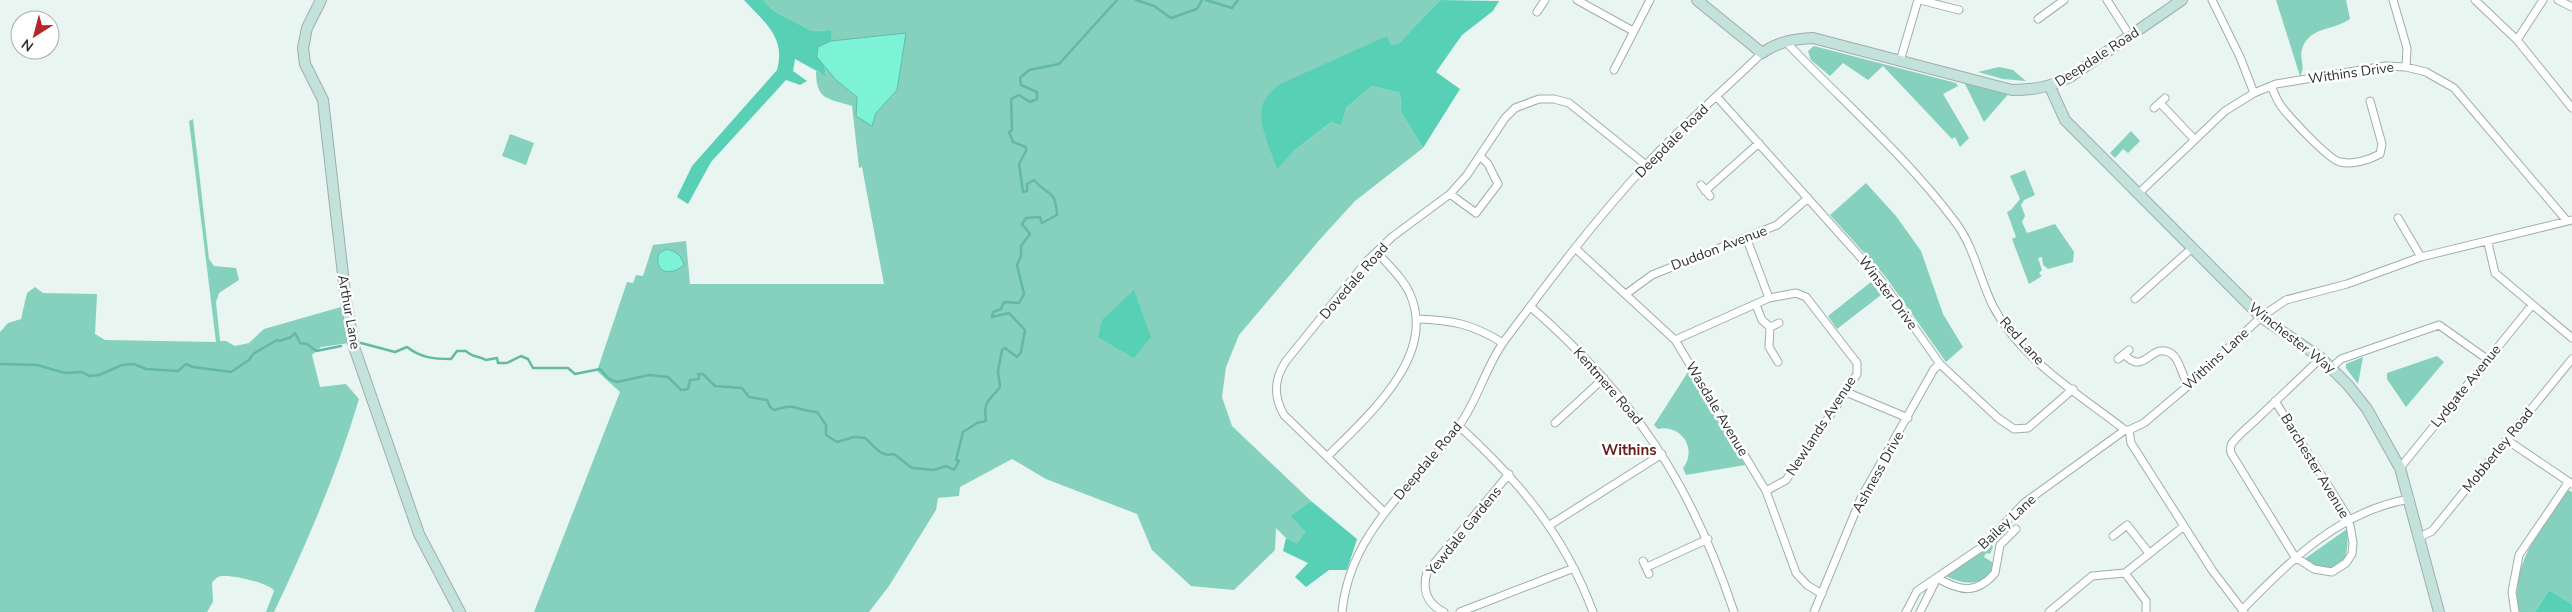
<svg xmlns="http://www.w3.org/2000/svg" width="2572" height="612" viewBox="0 0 2572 612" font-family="'Nunito Sans',sans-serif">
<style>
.green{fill:#85d1bd}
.forest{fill:#57d0b5}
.water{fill:#7cf3d6;stroke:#64b9a4}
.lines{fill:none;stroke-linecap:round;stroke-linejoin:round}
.stream{stroke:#64b9a4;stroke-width:2.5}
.street-casing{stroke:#a1ada9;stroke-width:9}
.secondary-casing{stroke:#a1ada9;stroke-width:12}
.street{stroke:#fff;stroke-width:7}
.secondary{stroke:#c3e2dc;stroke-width:10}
.labels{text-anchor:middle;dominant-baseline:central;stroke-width:5;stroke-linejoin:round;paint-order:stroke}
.street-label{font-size:14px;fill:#2d3230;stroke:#fefffe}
.neighbourhood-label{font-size:15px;font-weight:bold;fill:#65201d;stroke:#fefffe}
</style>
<rect width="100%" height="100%" fill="#e8f5f1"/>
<path class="green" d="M763 0H1440L1399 43 1391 47 1386 36 1277 168 1295 150 1331 122 1341 126 1347 107 1372 86 1400 93 1401 112 1423 148 1355 201 1322 237 1239 335 1226 367 1222 397 1232 426 1311 501 1290 516 1305 532 1297 543 1286 538 1276 528 1275 550 1234 590 1191 586 1152 550 1137 514 1046 479 1012 459 960 487 959 496 938 498 936 510 889 586 869 612H534L620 392 597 371 627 282 633 283 636 275 643 276 653 245 686 241 690 284H884L862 167 859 168 852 106C827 98 816 100 816 71L826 75 824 64 836 80 876 113 897 90 906 33 831 41V30L812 31 774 11Z
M2276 0H2346L2350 19C2333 31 2310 26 2302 49 2299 59 2306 67 2300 76Z
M1814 46 1956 83 1958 86 1943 94 1969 138 1960 147 1955 137 1952 139 1883 66 1868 80 1843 63 1830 76 1811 60 1808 51Z
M1999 67 2013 70 2026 81 2003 79 1978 72Z
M1962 78 2012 90 1984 122Z
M193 119 209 259 214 266 236 268 239 280 219 293 216 302 220 341H226L235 346 249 343 264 329 341 307 349 343 321 347 312 355 320 387 346 384 359 399C337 473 307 543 274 612H266L274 591C270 583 227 573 218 577 216 578 214 581 212 582L213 602 207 612H0V332L8 323 21 319 27 293 35 287 43 293 97 294 95 334 105 340 216 342 189 121Z
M2131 131 2140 141 2128 153 2123 149 2115 158 2110 153Z
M510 134 534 143 526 165 502 156Z
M2025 170 2035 195 2024 200 2021 205 2025 216 2022 222 2027 233 2055 224 2074 252 2073 262 2048 269 2043 265 2042 257 2038 258 2042 270 2039 273 2042 276 2029 284 2012 239 2016 237 2007 212 2011 210 2020 199 2010 176Z
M1866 183 1896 216 1921 251 1943 314 1963 347 1946 362 1885 276 1830 215Z
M1871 282 1881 295 1837 329 1828 316Z
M2437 356 2444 362 2406 407 2387 379V373Z
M2363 357 2358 384 2346 368V364Z
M1688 372 1745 465 1686 475 1683 468C1698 449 1681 424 1658 429L1654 425Z
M2568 490 2572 492V604L2549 590 2535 612H2519C2508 565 2543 526 2568 490Z
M2347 529C2350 567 2339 579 2303 560Z
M1989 542 1993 547 1990 554 1986 553 1984 557 1992 562 1993 568C1982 587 1964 585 1946 576Z"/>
<path class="forest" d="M744 0H763L774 11 812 31 831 30V41L818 47 817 56 824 64 826 76 795 59 793 71 807 81 800 85 786 80 711 162 688 204 677 197 692 166 777 70C786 37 765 23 744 0Z
M1440 0 1499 1 1493 11 1462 35 1436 72 1460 89 1423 148 1401 112 1400 93 1372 86 1347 107 1341 126 1331 122 1295 150 1277 169C1272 152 1258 126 1262 107 1264 98 1272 91 1278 85L1387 36 1391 46 1399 43Z
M1134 290 1151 337 1134 358 1098 337 1102 320Z
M1311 501 1357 539 1347 570H1329L1306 587 1295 577 1308 563 1283 551 1286 538 1297 543 1305 532 1290 516Z
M2549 590 2572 604V612H2535Z"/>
<path class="water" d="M906 33 897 90 876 113 872 126 856 116 857 97 836 80 817 57 818 47 831 41Z
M667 249C677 252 681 255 684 265 671 277 653 273 659 253Z"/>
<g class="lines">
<path class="stream" d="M1136 0 1154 6 1171 18 1197 9 1202 0
M1206 0 1232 8 1238 0
M361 343 395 352 407 347C421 358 434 359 451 359L457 351H466C471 357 479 356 486 360L497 358 498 363H507L521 356 528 359 533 368H568L575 374 600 369 609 379 617 382 649 375 668 377 681 390 688 389 690 380 699 379 698 374H703L715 386 742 388 749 397 767 400 770 407 774 410C799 402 795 411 817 412L826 425V435L837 442 854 437 865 438C875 446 880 458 894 454L912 468 934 470 946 466 954 470 959 461 956 460 963 432 977 423 986 421C983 400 989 402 1000 387L998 371 1002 350 1005 348 1017 357 1021 352 1025 330 1009 313 992 317 993 312 1001 309 1004 302 1019 303 1024 294 1017 265 1021 256V246L1030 234 1022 224 1026 218 1040 217 1042 223 1057 215C1055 187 1049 198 1034 180L1027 184V191L1023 192 1019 164 1026 151V147L1013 142 1009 132 1012 130 1011 99 1019 95 1030 102 1037 99V92L1021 85 1020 78 1029 70 1059 64 1117 0
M0 364 37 365 65 373 82 372 89 376 99 375 122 365 134 364 146 369 178 371 186 364 193 367 231 372 249 360 253 354 277 340 280 341 291 337 295 333 300 343 307 344 316 351 341 346"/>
<g class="street-casing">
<path id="street" d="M1577 0 1633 31
M1920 0 1959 10
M2107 0 2130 36
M2212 0 2240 57 2254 93
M2393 0 2407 48 2406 67
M2475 0 2517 40 2572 108
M2558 0 2572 7
M1537 12 1545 0
M2038 19 2064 0
M2517 40 2543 0
M1785 41C1842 101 1907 157 1956 223 1974 247 1980 280 1993 306 2020 359 2080 395 2125 430H2129L2131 443 2212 570 2244 612
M1900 61 1918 0
M1614 70 1650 0
M2271 86C2274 92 2276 98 2279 103 2286 114 2329 160 2340 162 2353 165 2369 160 2380 154L2382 144 2370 101
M1717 97 1880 279 1940 364 1998 418 2014 429 2028 428 2073 389
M2160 103 2194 139
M2154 108 2165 98
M1701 185 1710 196
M1705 191 1759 143
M1450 194 1476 213 1498 184 1488 164 1481 157
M2138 194 2225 111 2254 93 2276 84 2385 66 2406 67 2426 72 2454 88 2567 221
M2398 218 2421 257
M1746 237 1769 298
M2488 243 2495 273 2572 338
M1575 248 1675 340 1766 491 1796 573 1807 585 1822 594
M1626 294 1652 275 1777 225 1808 198
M2135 299 2192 248
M1756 305 1762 320 1770 327 1769 347 1778 362
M1531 307C1634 397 1691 483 1734 612
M1417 319C1453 320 1472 324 1503 343
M1770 327 1779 323
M1675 340 1769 298 1796 293 1806 297 1857 363V374L1846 392 1786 480 1766 491
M2124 354C2145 378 2151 340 2172 354 2181 361 2181 376 2189 385
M2118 359 2129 350
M2331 368 2341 359 2439 325 2487 359
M1846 392 1908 418
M2275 401 2349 519 2353 543 2352 554 2346 563 2332 572 2314 569 2295 557 2231 453C2230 448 2230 445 2233 442 2241 432 2252 424 2261 415 2281 396 2301 377 2321 358
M1555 423 1604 378
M1459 426C1519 481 1564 534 1593 612
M2129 430 2144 423 2189 385 2261 317 2286 300 2347 284 2421 257 2572 220
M2507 440 2572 484
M1327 457C1366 417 1438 357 1410 294 1403 278 1388 265 1377 252
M2400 468 2532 305
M1384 512 1284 415C1273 396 1274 379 1286 361L1367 261 1392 237 1450 194 1467 175 1505 118 1515 108 1539 99H1554L1569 103 1646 165
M1550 525 1662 454
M2113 536 2127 525 2149 553
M2420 537 2432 531 2572 359
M1643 561 1649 574
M1647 567 1708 539
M2125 573 2146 601V612
M1937 578C1960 591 1976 595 1995 573L2000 545 2016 529
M2242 610C2289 561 2341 510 2410 499
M1342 612C1350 531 1412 487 1458 427 1478 401 1485 367 1505 340 1549 281 1594 221 1645 166 1681 127 1723 91 1762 53
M1444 612C1427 604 1422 590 1427 572L1509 474
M1460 612 1574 568
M1814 612 1861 498 1934 369 1940 364
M1906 612 1917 591 1982 547 2024 503 2125 430
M1920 612 1937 578
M2049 612 2092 576 2125 573 2184 526
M2515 612 2512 592 2519 555 2568 483"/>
</g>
<g class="secondary-casing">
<path id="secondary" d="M321 0 307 28 303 48 305 64 323 100 346 301 354 347 419 534 460 612
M1697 0 1762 53C1778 42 1793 39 1813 38L2012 90C2034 90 2050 87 2070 77L2182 0
M2050 87 2065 120 2261 317 2321 358 2348 385 2367 409 2400 468 2439 612"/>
</g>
<use href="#street" class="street"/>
<use href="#secondary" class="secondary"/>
</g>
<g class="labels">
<g class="street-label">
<text transform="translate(2097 57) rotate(-33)">Deepdale Road</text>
<text transform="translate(2351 73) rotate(-8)">Withins Drive</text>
<text transform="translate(1672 141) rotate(-45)">Deepdale Road</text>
<text transform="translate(1719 248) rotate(-21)">Duddon Avenue</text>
<text transform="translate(1354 281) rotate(-49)">Dovedale Road</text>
<text transform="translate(1888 293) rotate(53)">Winster Drive</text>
<text transform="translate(349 312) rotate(80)">Arthur Lane</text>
<text transform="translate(2292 338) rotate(38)">Winchester Way</text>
<text transform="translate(2022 341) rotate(48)">Red Lane</text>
<text transform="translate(2216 359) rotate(-43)">Withins Lane</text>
<text transform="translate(1608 386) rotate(49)">Kentmere Road</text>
<text transform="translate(2466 386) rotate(-51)">Lydgate Avenue</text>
<text transform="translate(1717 409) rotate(59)">Wasdale Avenue</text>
<text transform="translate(1821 426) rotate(-57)">Newlands Avenue</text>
<text transform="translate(2498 450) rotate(-51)">Mobberley Road</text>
<text transform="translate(1428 461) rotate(-50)">Deepdale Road</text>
<text transform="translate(2315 466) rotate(59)">Barchester Avenue</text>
<text transform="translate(1878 472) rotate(-61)">Ashness Drive</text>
<text transform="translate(2007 522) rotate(-43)">Bailey Lane</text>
<text transform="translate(1464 531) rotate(-51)">Yewdale Gardens</text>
</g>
<g class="neighbourhood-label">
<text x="1629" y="450">Withins</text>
</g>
</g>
<g transform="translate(35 35) rotate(216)"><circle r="24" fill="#fefffe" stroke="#aaadac"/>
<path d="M0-4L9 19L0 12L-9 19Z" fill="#b62628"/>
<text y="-8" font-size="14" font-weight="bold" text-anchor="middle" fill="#2d3230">N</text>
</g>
</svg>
